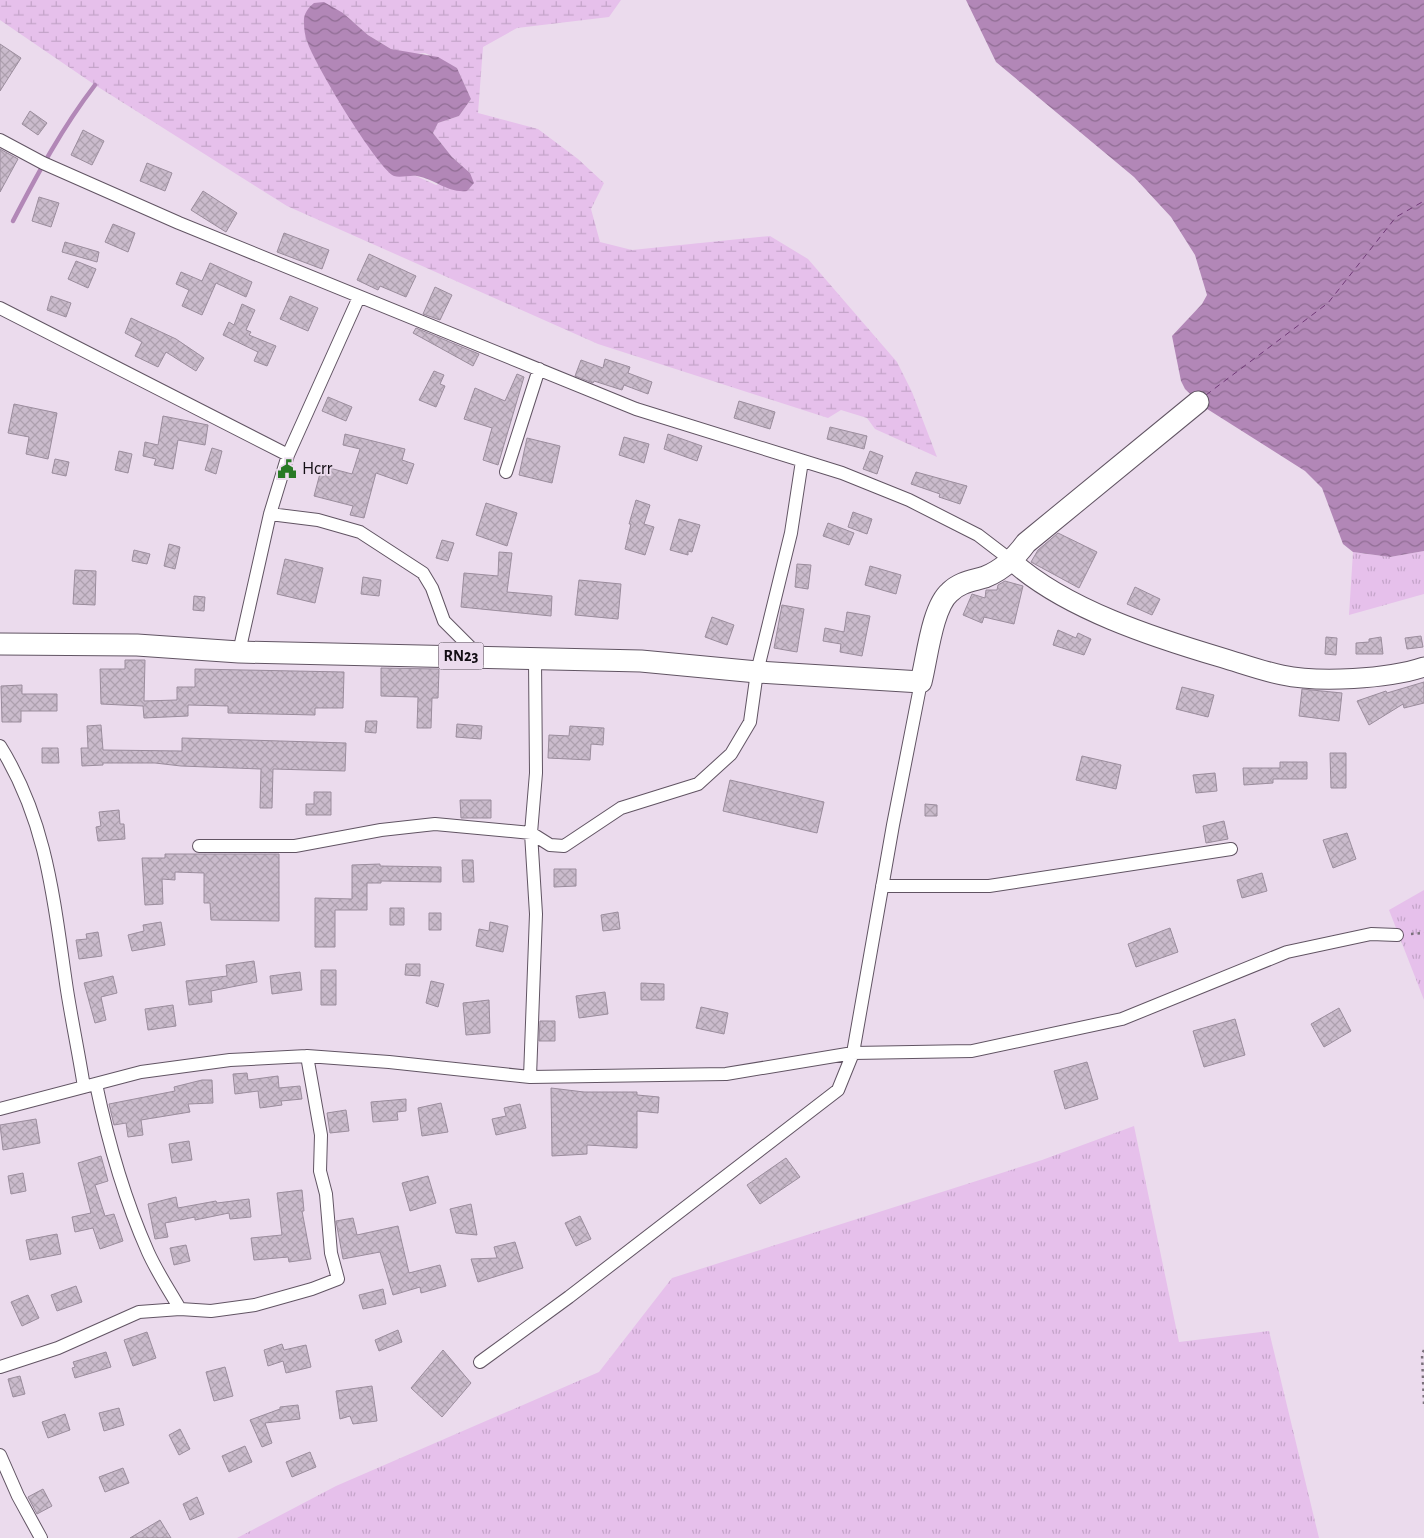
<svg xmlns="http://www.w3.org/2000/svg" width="1424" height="1538" viewBox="0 0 1424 1538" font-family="'Alegreya Sans',sans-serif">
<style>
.grass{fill:url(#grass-tufts)}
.wetland{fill:url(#wetland-marsh);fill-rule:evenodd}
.water{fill:url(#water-waves)}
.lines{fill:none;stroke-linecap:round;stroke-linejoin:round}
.stream{stroke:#b287b7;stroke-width:4.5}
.ferry{stroke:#713b78;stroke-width:1;stroke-dasharray:6 5;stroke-linecap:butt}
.building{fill:url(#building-cross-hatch);stroke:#9b8d9d}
.minor-casing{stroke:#615463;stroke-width:14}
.secondary-casing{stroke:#615463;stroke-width:21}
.primary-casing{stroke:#615463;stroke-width:23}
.path{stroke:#7a707b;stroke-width:2.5;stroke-dasharray:2.5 4;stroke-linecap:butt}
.minor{stroke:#fff;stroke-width:12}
.secondary{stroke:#fff;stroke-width:19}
.primary{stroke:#fff;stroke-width:21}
.labels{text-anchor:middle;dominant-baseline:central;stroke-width:4;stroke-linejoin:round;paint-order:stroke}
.shield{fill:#ebdbed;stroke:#544c55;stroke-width:1}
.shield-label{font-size:16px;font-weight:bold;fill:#130e14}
.poi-label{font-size:18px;fill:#130e14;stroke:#ebdbed;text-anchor:start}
</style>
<defs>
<pattern id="grass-tufts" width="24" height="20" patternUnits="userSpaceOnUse" patternTransform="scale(1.25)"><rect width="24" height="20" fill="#e6c0eb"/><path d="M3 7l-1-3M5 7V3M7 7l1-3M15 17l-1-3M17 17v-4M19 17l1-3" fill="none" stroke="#c4a4c9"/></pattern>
<pattern id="wetland-marsh" width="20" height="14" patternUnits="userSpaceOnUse" patternTransform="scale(1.25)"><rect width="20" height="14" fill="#e6c0eb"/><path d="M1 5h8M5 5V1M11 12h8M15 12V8" fill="none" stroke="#c4a4c9"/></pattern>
<pattern id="water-waves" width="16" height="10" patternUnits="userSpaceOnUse" patternTransform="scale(1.25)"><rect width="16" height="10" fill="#b287b7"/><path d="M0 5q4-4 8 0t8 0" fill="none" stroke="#906d94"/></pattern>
<pattern id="building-cross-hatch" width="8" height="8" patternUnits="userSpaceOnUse" patternTransform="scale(1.25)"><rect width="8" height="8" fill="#cabbcc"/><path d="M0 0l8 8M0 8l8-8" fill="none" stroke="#ada0ae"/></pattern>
</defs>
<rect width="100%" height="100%" fill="#ebdbed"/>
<path class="grass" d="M1424 551V594L1349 615 1353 552 1390 557Z
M1424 890V1000L1389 910Z
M1134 1126 1179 1342 1269 1331 1319 1538H237L336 1486 599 1372 672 1278 1042 1160Z"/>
<path class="wetland" d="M0 0H621L609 17 517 28 483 47 478 113 538 129 578 159 604 183 591 209 600 242 632 250 770 236 808 259 897 362 912 392 937 457 875 429 867 418 841 410 828 418 598 344 287 206 95 85 0 20ZM343 13 368 35 391 49 414 54 425 53 457 68 471 99 459 116 438 123 433 133 452 157 470 173 436 185 416 176H395C361 134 330 92 307 42Z"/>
<path class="water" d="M966 0H1424V551L1390 557 1353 552 1343 544 1322 488 1305 471 1204 407 1185 389 1181 381 1172 336 1202 304 1207 295 1195 255 1171 217 1134 177 996 62Z
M324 2 343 13 368 35 391 49 438 57 457 68 471 99 459 116 438 123 433 133 452 157 470 173 474 183 467 191C447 193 435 179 417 176 410 175 400 178 394 176 377 168 313 62 307 41 305 36 304 29 304 23 303 14 308 8 314 3Z"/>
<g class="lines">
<path class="stream" d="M13 221C38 173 62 128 95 85"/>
<path class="ferry" d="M1206 395 1328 303 1396 217 1424 201"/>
</g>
<path class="building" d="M0 44 21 58 0 91Z
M30 111 47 123 38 135 22 124Z
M83 130 104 141 92 165 71 155Z
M0 149 18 159 0 192Z
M147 163 172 173 165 191 140 181Z
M203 191 237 213 226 232 191 210Z
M39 197 59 203 51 227 32 221Z
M113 224 135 233 128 252 105 242Z
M284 233 329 250 322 269 277 252Z
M65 242 99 252 97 262 62 252Z
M369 254 416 276 406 297 380 286 378 290 357 280Z
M76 261 96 269 88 288 68 279Z
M210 263 252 282 246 297 216 283 202 315 182 306 189 290 176 284 181 272 202 281Z
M435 287 452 295 440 320 423 314Z
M51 296 71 303 66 317 47 310Z
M290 296 318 308 308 331 280 319Z
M242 304 255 310 246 330 251 332 249 335 276 346 267 366 254 361 258 352 223 335 229 322 234 325Z
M131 318 176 339 204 358 196 371 166 352 158 367 135 356 142 342 125 333Z
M416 328 479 354 473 366 413 333Z
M605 359 630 367 628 373 652 382 648 394 624 385 622 390 594 381 593 383 575 376 581 360 603 368Z
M434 371 444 375 440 384 445 386 436 407 419 400Z
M517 374 524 377 498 465 483 460 492 428 464 419 475 388 505 401Z
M328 397 352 407 346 421 322 411Z
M739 401 775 412 770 429 734 418Z
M14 404 57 413 48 459 26 454 29 437 8 433Z
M163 416 208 425 205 445 178 440 173 469 154 465 156 459 143 456 145 442 158 445Z
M830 427 867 436 864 449 827 439Z
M345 434 405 449 402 460 414 464 407 484 376 473 364 518 350 515 353 506 314 496 322 466 352 474 360 449 343 445Z
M668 434 702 446 697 461 664 449Z
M624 437 649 444 644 463 619 455Z
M527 438 560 446 552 483 519 475Z
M212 448 222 451 216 474 205 470Z
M119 451 132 454 128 473 115 470Z
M870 451 883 456 877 474 863 469Z
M55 459 69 462 66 476 52 473Z
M916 472 967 486 960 504 939 497 940 494 911 484Z
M636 500 650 505 644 524 654 527 645 555 625 549 631 524H629Z
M486 503 517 513 507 546 476 535Z
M853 512 872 519 867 534 848 527Z
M679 519 700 525 692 552 688 551V555L670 550Z
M828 523 854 533 849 545 823 536Z
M1058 533 1097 552 1079 588 1031 562 1038 550Z
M442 540 454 543 448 561 436 558Z
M169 544 180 547 175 569 164 566Z
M134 550 150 554 147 564 132 561Z
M499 552 512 553 507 592 552 596 551 616 461 607 464 573 498 576Z
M285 559 323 568 315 603 277 594Z
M797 564 811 565 808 589 795 587Z
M870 566 901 575 896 594 865 585Z
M75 570 96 571 95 605 73 604Z
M363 577 381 580 379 596 361 594Z
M579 580 621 584 618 619 575 615Z
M1005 581 1023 586 1014 624 984 617 982 623 963 615 972 594 985 598 986 590H997L998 585Z
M1135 587 1160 599 1152 615 1127 604Z
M194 596 205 597 204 611 193 610Z
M782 605 804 609 797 652 774 648Z
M847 612 870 616 862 656 840 652 841 644 823 641 825 628 844 632Z
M712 617 734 625 727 645 705 637Z
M1058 630 1076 638 1078 633 1091 639 1084 655 1053 645Z
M1421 636 1423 647 1407 649 1405 638Z
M1326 637 1337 638 1336 655 1325 654Z
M1381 637 1383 654H1356V643L1369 642V639Z
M125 660H145L144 701 177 700V687H195V669L344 672 343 708H315V715L228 713V706L188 705V716L144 718 143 706 101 704 100 669H125Z
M381 668 439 669 438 698H432L431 728H417L418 697 381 696Z
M1424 682V703L1404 708 1403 704 1369 725 1357 701 1386 691 1387 693Z
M22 685V694H57V711H21V722H2L1 686Z
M1182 687 1214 695 1208 717 1176 709Z
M1302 689 1342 693 1339 721 1299 716Z
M366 721H377L376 733 365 732Z
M457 724 482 726 481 739 456 737Z
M101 725 103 750 182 751V738L346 743 345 771 273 769 272 808H260L261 769 181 766 155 763H103V765L82 766 81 748H88L87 726Z
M570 726 604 728 603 745 591 744 590 760 548 758 549 735 569 736Z
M42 748H58L59 763H42Z
M1330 753H1346V788H1331Z
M1082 756 1121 765 1116 789 1076 780Z
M1280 762H1307V779H1273V783L1244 785 1243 768H1280Z
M1215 773 1217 791 1196 793 1193 775Z
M730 780 824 802 817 833 723 811Z
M314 792H331V815H306V804H314Z
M460 800H491V818H461Z
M925 804 937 805V816H925Z
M119 810 120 824H124L125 839 98 841 96 827 101 826 99 812Z
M1224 821 1228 839 1206 843 1203 826Z
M1347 833 1356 859 1333 868 1323 840Z
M165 854H279V921L211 920 210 903H204V873L175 872V880L162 879 163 904 145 905 142 858H165Z
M462 860H473L474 882H463Z
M380 864V866L441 867V882L381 881V883H367V910H335V947H315V898L352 899V865Z
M554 869H576V886L554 887Z
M1262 873 1267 891 1242 898 1237 880Z
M390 908H404V925H390Z
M618 912 620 929 603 931 601 915Z
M429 913H441V930H429Z
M161 922 165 945 132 951 128 935 144 931 143 925Z
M490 922 508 926 503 952 476 946 479 929 489 931Z
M1170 928 1178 952 1136 967 1128 944Z
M98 932 102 956 79 959 76 940 87 939 86 934Z
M254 961 257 982 211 991 212 1002 189 1005 186 981 227 976 226 965Z
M406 964H420V976L405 975Z
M321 970H336V1005H321Z
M300 972 302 990 272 994 270 976Z
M113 976 117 993 101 997 106 1020 95 1023 84 983Z
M431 981 444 984 438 1007 426 1003Z
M641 983 664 984V1000H641Z
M605 992 608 1014 579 1018 576 996Z
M489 1000 490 1033 466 1035 463 1003Z
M173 1005 176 1026 148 1030 145 1009Z
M701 1007 728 1013 724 1034 696 1028Z
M1339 1008 1351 1031 1324 1047 1311 1024Z
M1235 1019 1245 1055 1204 1067 1193 1031Z
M540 1021H555V1041H539Z
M1087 1062 1098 1099 1065 1109 1054 1071Z
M247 1073 248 1080 278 1076 279 1088 300 1086 302 1099 281 1101 282 1105 260 1108 258 1091 235 1094 233 1074Z
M202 1080H212L213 1103 188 1104 190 1112 141 1120 143 1135 128 1137 126 1123 114 1125 109 1104 175 1091 174 1087Z
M551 1088 584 1092H637V1095L659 1097 658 1113 637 1111V1148L587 1145V1154L552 1156Z
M406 1099V1111L397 1112 398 1120 373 1122 371 1102Z
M441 1103 448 1132 422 1136 418 1108Z
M520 1104 526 1128 496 1135 492 1119 506 1116 504 1108Z
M346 1110 349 1131 330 1133 327 1113Z
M36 1119 40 1143 3 1150 0 1125Z
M189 1141 192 1160 172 1163 169 1144Z
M101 1156 108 1181 95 1185 105 1216 114 1214 123 1241 100 1249 93 1228 75 1232 72 1217 91 1213 78 1163Z
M786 1158 800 1177 760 1204 747 1185Z
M23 1173 26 1191 11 1194 8 1176Z
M428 1176 436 1203 410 1211 402 1183Z
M302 1190 304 1211H302L311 1259 289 1262 288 1257 254 1260 251 1238 282 1235 277 1193Z
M176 1197 178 1208 216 1201 217 1203 249 1199 251 1217 230 1219 229 1213 195 1220V1217L165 1223 168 1237 155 1239 148 1204Z
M471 1204 477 1235 456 1233 450 1209Z
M580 1216 591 1239 576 1246 565 1223Z
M353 1218 357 1235 398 1226 409 1273 440 1265 446 1286 421 1293 420 1287 393 1295 380 1252 343 1259 336 1221Z
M57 1234 61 1254 30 1260 26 1240Z
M515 1242 523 1268 478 1282 471 1259 497 1258 494 1247Z
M186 1245 190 1261 174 1265 170 1248Z
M76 1286 82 1302 57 1311 51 1295Z
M383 1289 386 1304 363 1309 359 1295Z
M28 1295 39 1318 22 1326 11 1302Z
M398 1330 402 1342 379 1351 375 1340Z
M147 1332 156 1358 133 1366 124 1340Z
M282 1344 284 1350 306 1345 311 1367 286 1373 283 1361 268 1366 264 1350Z
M443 1350 471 1383 442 1417 411 1388Z
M106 1352 111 1367 75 1378 72 1368 75 1367 73 1362Z
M225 1367 233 1396 214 1401 206 1372Z
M20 1376 25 1394 13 1397 8 1379Z
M372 1386 377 1421 353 1424 350 1416 340 1419 336 1391Z
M298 1405 300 1419 265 1423 272 1443 262 1447 250 1420 280 1409V1407Z
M119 1408 124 1425 104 1431 99 1413Z
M65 1414 70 1430 48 1438 42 1422Z
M180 1429 190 1449 179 1455 169 1435Z
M245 1446 252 1462 229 1472 222 1456Z
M310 1452 316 1467 292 1477 286 1462Z
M123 1468 129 1483 105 1492 99 1477Z
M43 1489 52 1506 37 1514 28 1497Z
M197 1497 204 1514 190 1520 183 1504Z
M160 1520 171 1538H130Z"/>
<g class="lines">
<g class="minor-casing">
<path id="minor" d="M0 140 43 163 179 223 636 409 842 473 909 500 978 535 1012 561
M0 308 288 455
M506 472 539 369
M270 514 318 520 360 532 423 573 432 588 444 621 479 656
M239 652 270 514 288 455 359 297
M0 746C48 823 54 903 67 990 72 1022 79 1055 84 1087
M199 846H295L381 830 435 824 531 833 550 845 564 846 621 808 698 784 731 754 750 722 757 672 791 533 802 461
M882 886H989L1231 849
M530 1077 536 914 531 833 536 773 535 660
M96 1084C108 1142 124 1198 148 1252 157 1272 169 1290 180 1309
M0 1109 141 1072 230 1060 307 1056 389 1062 530 1077 726 1074 853 1053 972 1051 1122 1019 1287 952 1371 934 1397 935
M480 1362 569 1297 838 1090 853 1053 893 825 921 682
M0 1367 58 1348 139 1312 180 1309 211 1311 255 1305 312 1289 338 1279 331 1253 326 1194 320 1171 321 1135 307 1056
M0 1455 18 1496 41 1538"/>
</g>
<g class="secondary-casing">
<path id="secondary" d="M1012 561C1065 609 1155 638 1223 658 1243 664 1262 671 1282 675 1319 683 1388 679 1424 667"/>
</g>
<g class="primary-casing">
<path id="primary" d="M0 644 137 645 239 652 641 661 757 672 921 682C927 659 932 607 950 592 960 582 972 581 985 577 1003 570 1015 558 1026 543L1198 402"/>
</g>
<path class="path" d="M1411 934 1424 933
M1424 1350 1422 1354 1424 1404"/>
<use href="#minor" class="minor"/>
<use href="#secondary" class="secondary"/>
<use href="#primary" class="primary"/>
</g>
<defs>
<g id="civic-bare" transform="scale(1.5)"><path d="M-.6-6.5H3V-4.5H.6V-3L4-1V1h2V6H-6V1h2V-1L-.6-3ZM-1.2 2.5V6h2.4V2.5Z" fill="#287a25" stroke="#ebdbed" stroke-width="2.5" paint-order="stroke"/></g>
</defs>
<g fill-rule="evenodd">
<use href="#civic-bare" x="287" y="469"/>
</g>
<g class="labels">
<rect class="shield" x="438.5" y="642.5" width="45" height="27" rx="4"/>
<g class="shield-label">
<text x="461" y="656">RN23</text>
</g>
<g class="poi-label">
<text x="302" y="469">Hcrr</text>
</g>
</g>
</svg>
